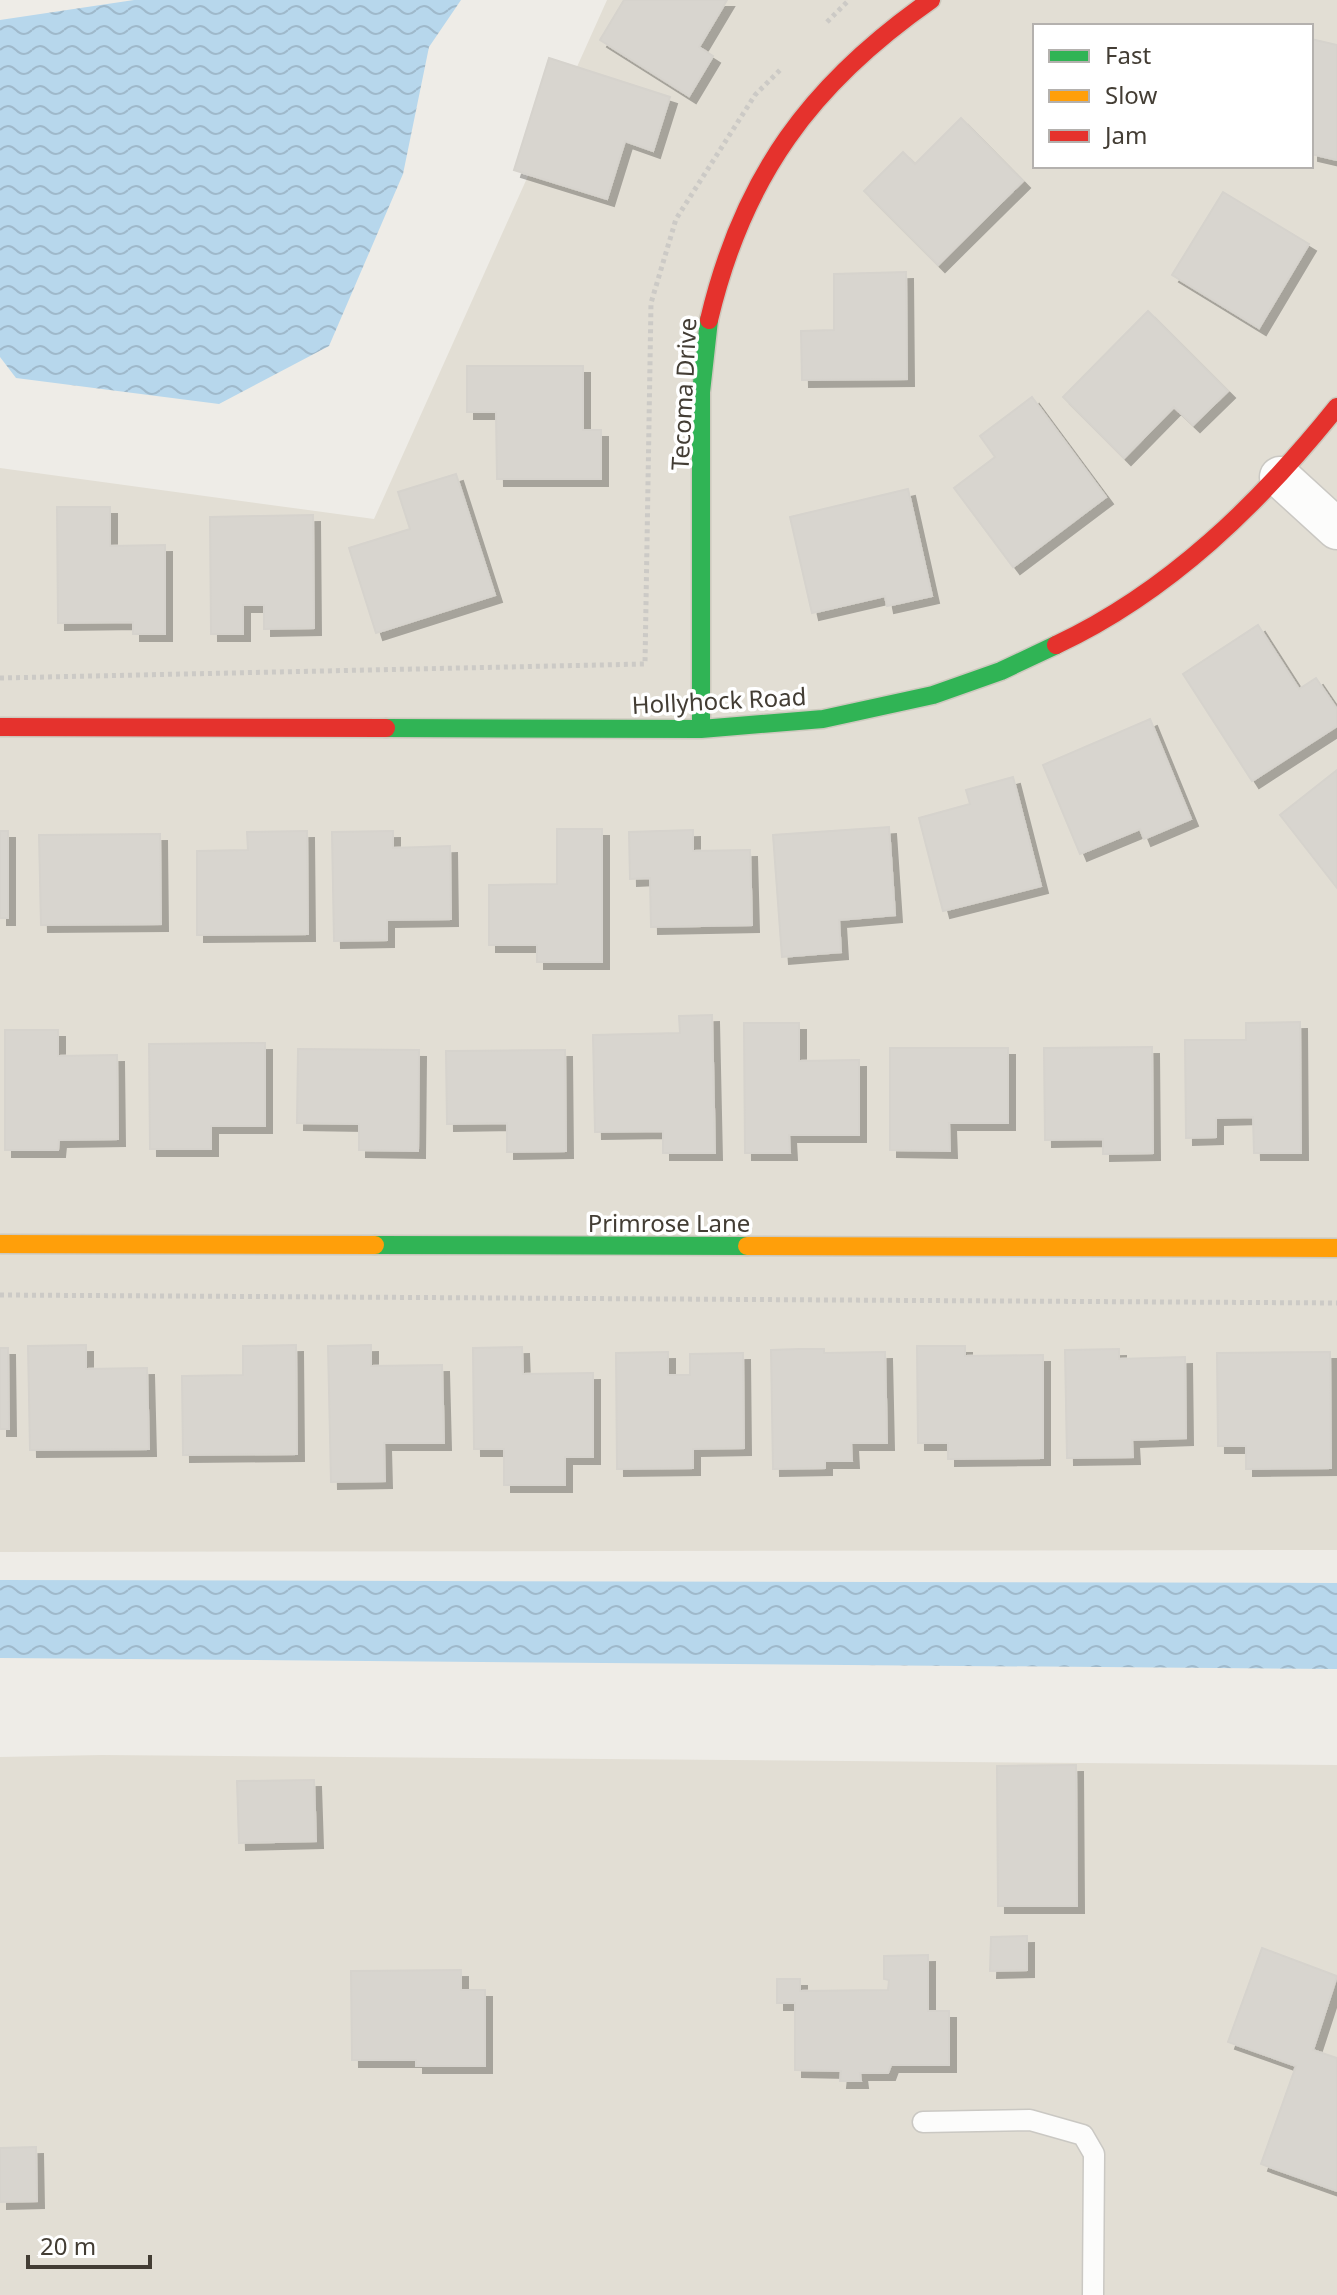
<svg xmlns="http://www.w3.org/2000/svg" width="1337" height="2295" viewBox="0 0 1337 2295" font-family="'Noto Sans',sans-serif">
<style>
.residential{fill:#e2ded4;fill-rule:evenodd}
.water{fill:url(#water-waves)}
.building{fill:#d8d5cf;stroke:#d6d3cd;stroke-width:2;filter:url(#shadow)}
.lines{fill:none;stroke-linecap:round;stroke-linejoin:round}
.lane-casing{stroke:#cac8c3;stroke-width:23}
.street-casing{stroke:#cac8c3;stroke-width:43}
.fast-casing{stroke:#cdc9be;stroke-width:21}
.slow-casing{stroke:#cdc9be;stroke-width:21}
.jam-casing{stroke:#cdc9be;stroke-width:21}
.path{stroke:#cccac6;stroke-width:5;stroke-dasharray:4 4;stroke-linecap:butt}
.lane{stroke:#fcfcfb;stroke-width:20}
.street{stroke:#fcfcfb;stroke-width:40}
.fast{stroke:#30b455;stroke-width:18}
.slow{stroke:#ff9f0a;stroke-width:18}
.jam{stroke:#e5322d;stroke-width:18}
.labels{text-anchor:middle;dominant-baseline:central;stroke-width:7;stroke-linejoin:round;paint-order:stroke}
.street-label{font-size:24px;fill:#433d34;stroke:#fff}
</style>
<defs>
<pattern id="water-waves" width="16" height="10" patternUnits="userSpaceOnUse" patternTransform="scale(2)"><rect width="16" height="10" fill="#b7d7ec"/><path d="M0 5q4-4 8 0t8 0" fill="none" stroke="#9fb9cb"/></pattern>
<filter id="shadow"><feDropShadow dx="7" dy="7" stdDeviation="0" flood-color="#0004"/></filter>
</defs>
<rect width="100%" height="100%" fill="#eeece7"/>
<path class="residential" d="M607 0H1337V1550L0 1552V468L374 519ZM1035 26H1311V166H1035Z
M102 1755 1337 1765V2295H0V1757Z"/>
<path class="water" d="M134 0H461L429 47 403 174 329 346 219 404 16 378 0 357V20Z
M0 1580 1337 1583V1669L0 1658Z"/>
<path class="building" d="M624 0H727L699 47 713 56 689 96 600 40Z
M1311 39 1337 45V160L1311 154Z
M549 58 670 97 653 151 625 141 607 199 514 170Z
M961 118 1023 181 938 265 864 191 903 152 915 164Z
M1223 192 1309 244 1259 328 1172 275Z
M906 272 907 379 802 380 801 331 834 330V274Z
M1148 311 1228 391 1193 425 1174 407 1124 458 1063 397Z
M467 366H583V430H601V479H497L496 412H467Z
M1032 397 1106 497 1013 567 954 488 995 457 980 436Z
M456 474 495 595 376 633 349 548 410 529 398 492Z
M908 489 932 596 887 606 885 596 812 613 790 517Z
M57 507H110V546L165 545V634H133V622L58 623Z
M313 515 314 628 264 629V605H243V634H211L210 517Z
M1258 625 1299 689 1316 678 1337 709V726L1252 781 1183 674Z
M1150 719 1191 819 1144 839 1140 829 1080 854 1043 765Z
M1337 770V888L1280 815Z
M1013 777 1041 886 943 911 919 818 970 804 966 790Z
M889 827 895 915 839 920 841 952 782 957 773 835Z
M557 829H602V962H537V945H489V885L557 884Z
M693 830V851L750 850 752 925 651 927 650 878 630 879 629 832Z
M0 831H8V918H0Z
M307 831 308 934 197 935V851L248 850 247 832Z
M393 831V848L450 846 451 919 387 920V940L334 941 332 832Z
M160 834 161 924 41 925 39 835Z
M712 1015 715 1153H663V1131L595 1132 593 1035 680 1033 679 1016Z
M1300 1022 1301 1153H1254L1253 1117 1216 1118V1137L1186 1138 1185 1040H1246V1023Z
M744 1023H799V1061L859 1060V1135H789L790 1153H745Z
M5 1030H58V1056L117 1055 118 1139 59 1140 58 1150H5Z
M265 1043V1126H211V1149H150L149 1044Z
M1152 1047 1153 1153 1103 1154V1139L1045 1140 1044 1048Z
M890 1048H1008V1123H949L950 1151 890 1150Z
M298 1049 419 1050 418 1151 359 1150V1124L297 1123Z
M565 1050 566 1151 507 1152V1123L447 1124 446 1051Z
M86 1345V1369L147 1368 149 1449 30 1450 28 1346Z
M296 1345 297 1454 183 1455 182 1376 243 1375V1346Z
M371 1345V1366L442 1365 444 1443H384L385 1481 331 1482 328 1346Z
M917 1346H965V1356L1043 1355V1458L948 1459V1443H918Z
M522 1347 523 1374 593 1373V1457H565V1485H504V1449H474L473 1348Z
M0 1348H8L9 1429H0Z
M799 1349H824V1353L885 1352 887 1443H851L852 1461H825V1468L773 1469 771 1350Z
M1119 1349V1359L1185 1357 1186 1438 1132 1440 1133 1457 1067 1458 1065 1350Z
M668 1352V1375H690V1354L743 1353 744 1448 693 1449V1468L617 1469 616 1353Z
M1330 1352 1331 1468 1246 1469V1446H1218L1217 1353Z
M1076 1765 1077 1906H998L997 1766Z
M314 1780 316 1841 239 1843 237 1781Z
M1027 1936V1970L990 1971 991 1937Z
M1262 1948 1337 1976 1313 2050 1337 2058V2191L1261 2164 1296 2066 1228 2042Z
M928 1955V2011H949V2065H891L888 2073H860L861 2081H840L841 2071 795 2070V2003H777V1979H800V1991L888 1990 889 1980 884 1979V1956Z
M461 1970V1990H485V2066H416V2060H352L351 1971Z
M36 2147 37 2201 0 2202V2148Z"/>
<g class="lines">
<g class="lane-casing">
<path id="lane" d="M923 2122 1030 2120 1083 2135 1094 2154 1093 2295"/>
</g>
<g class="street-casing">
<path id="street" d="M1280 477 1337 529"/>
</g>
<g class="fast-casing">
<path id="fast" d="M386 728 701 729 823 719 933 695 1001 671 1056 645
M701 729V392L709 320
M375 1245 747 1246"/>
</g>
<g class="slow-casing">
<path id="slow" d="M0 1244 375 1245
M747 1246 1337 1248"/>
</g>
<g class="jam-casing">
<path id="jam" d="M709 320C743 176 811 84 931 0
M1056 645C1169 592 1260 503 1337 407
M0 727 386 728"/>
</g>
<path class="path" d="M827 22 849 0
M0 678 645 664 651 303 676 219 755 95 781 69
M0 1295 1337 1303"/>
<use href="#lane" class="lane"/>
<use href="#street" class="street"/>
<use href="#fast" class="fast"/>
<use href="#slow" class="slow"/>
<use href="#jam" class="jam"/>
</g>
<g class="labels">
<g class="street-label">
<text transform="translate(683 394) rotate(-87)">Tecoma Drive</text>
<text transform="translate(719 700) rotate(-3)">Hollyhock Road</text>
<text x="669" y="1222">Primrose Lane</text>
</g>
</g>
<rect x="1033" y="24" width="280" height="144" fill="#ffffff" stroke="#b4b1ae" stroke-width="2"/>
<rect x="1049" y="50" width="40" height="12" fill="#30b455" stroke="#b4b1ae" stroke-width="2"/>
<text x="1105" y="64" font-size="24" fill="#433d34">Fast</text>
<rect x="1049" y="90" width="40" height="12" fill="#ff9f0a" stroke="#b4b1ae" stroke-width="2"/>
<text x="1105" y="104" font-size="24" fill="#433d34">Slow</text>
<rect x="1049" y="130" width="40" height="12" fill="#e5322d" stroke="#b4b1ae" stroke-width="2"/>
<text x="1105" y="144" font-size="24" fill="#433d34">Jam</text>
<path d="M28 2255v12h122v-12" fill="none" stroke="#433d34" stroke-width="4"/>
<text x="40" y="2255" font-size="24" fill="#433d34" stroke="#ffffff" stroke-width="6" paint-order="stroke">20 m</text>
</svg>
